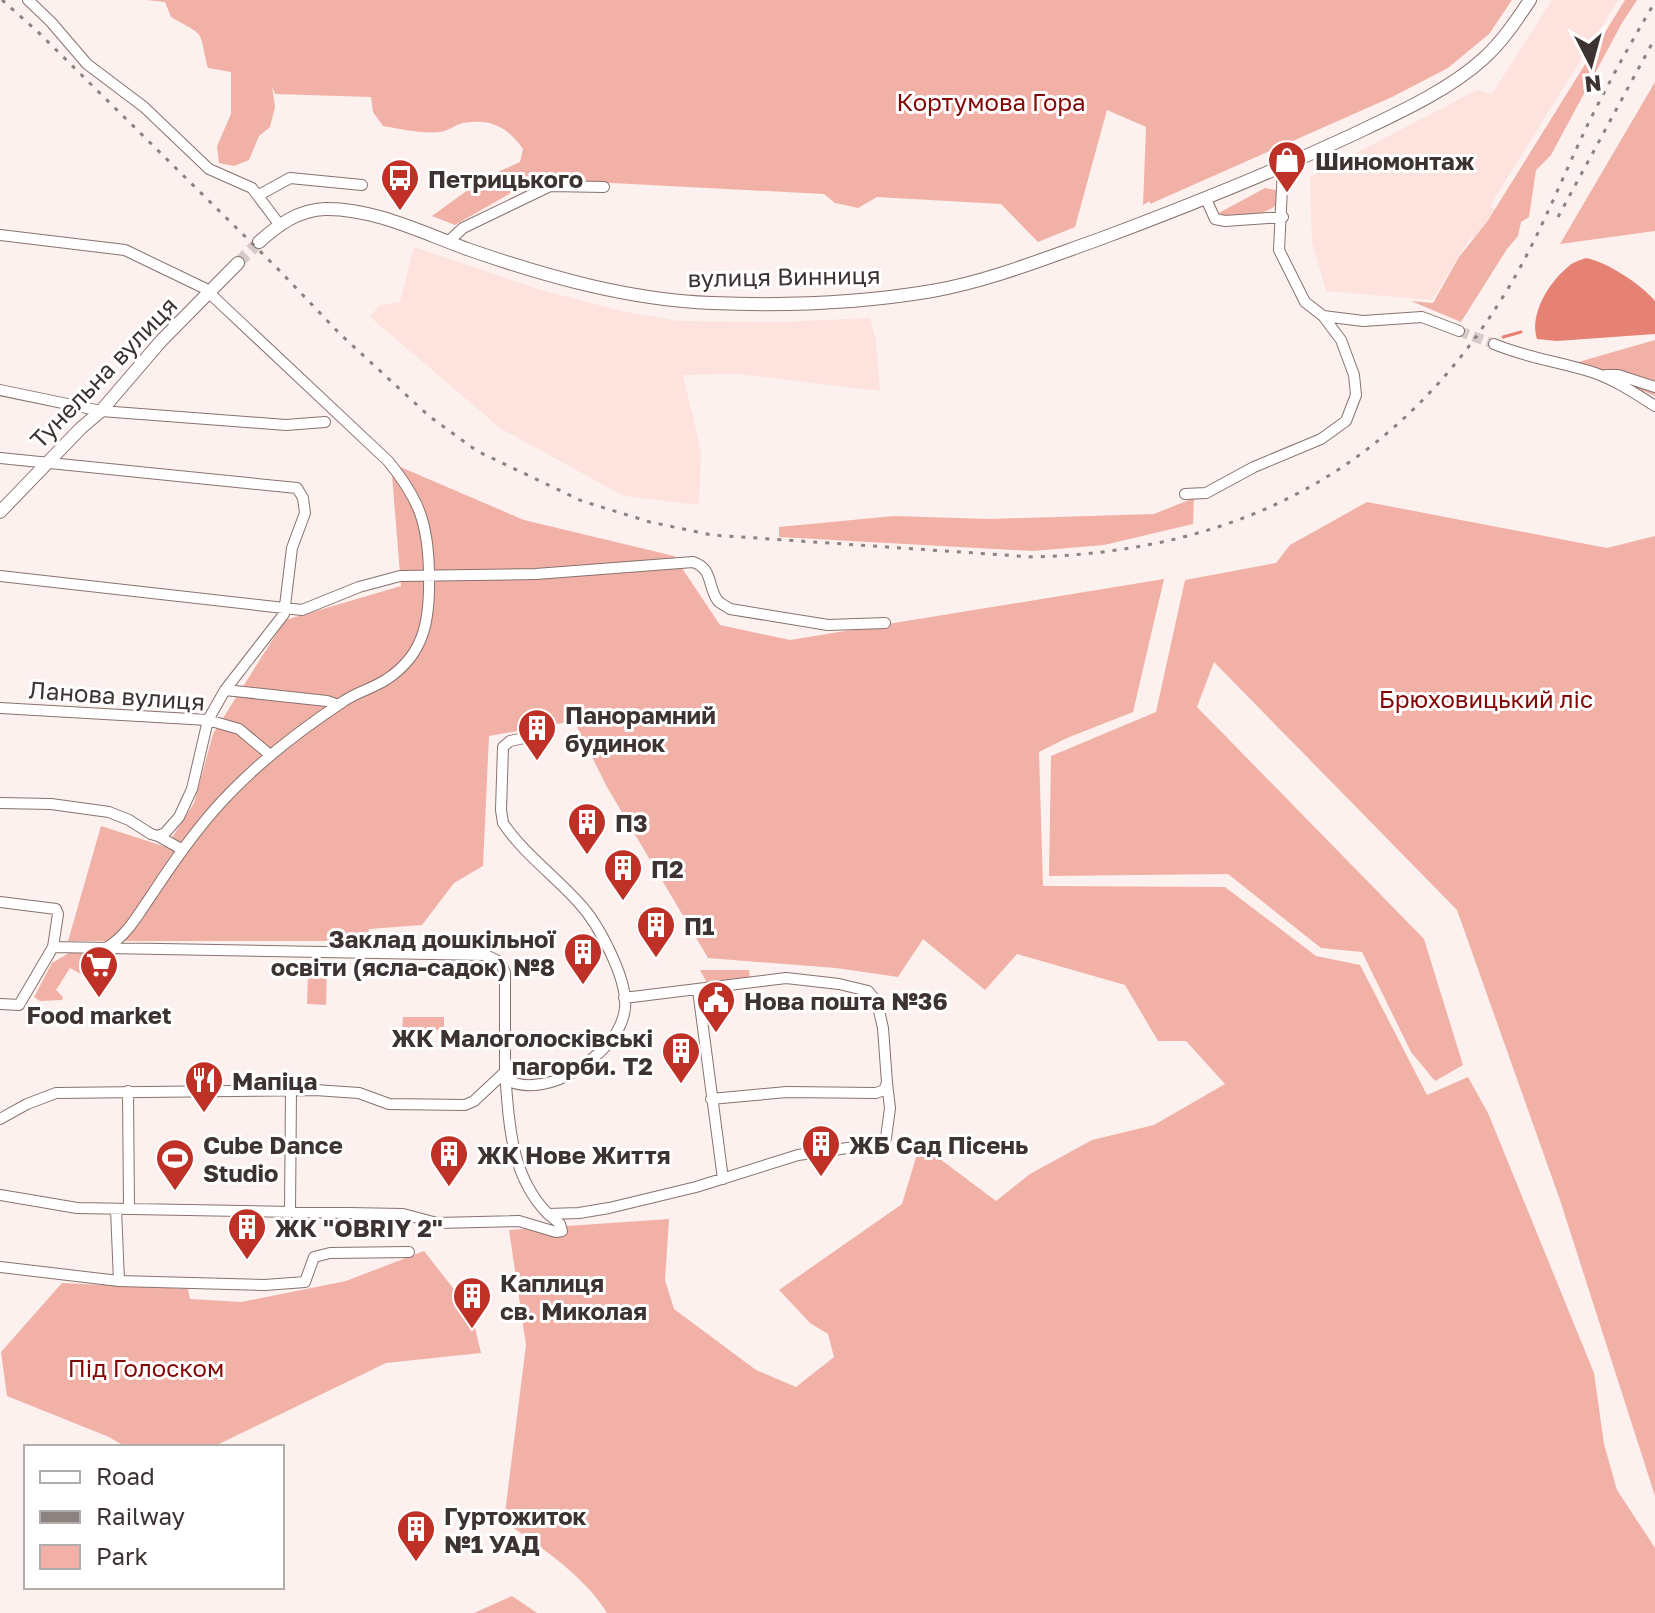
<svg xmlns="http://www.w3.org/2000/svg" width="1655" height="1613" viewBox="0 0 1655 1613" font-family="'Golos Text',sans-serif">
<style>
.built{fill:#fee2de}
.green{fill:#f2b1a6}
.water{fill:#e58274}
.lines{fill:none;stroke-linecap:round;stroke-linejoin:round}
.stream{stroke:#e58274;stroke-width:3}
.minor-tunnel{stroke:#d6cbc9;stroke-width:10;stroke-dasharray:10 5;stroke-linecap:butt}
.major-tunnel{stroke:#d6cbc9;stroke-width:12;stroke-dasharray:12 6;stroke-linecap:butt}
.minor-casing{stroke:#89726e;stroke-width:12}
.major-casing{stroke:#89726e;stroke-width:14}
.minor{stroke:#fff;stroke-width:10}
.major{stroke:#fff;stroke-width:12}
.rail{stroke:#8c8280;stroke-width:3;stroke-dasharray:4 8;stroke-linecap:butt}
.labels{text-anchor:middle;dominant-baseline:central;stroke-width:6;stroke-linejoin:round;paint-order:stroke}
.park-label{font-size:24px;fill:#840604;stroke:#fff}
.poi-label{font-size:24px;font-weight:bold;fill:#3d3332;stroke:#fff;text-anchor:start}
.street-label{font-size:24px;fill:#3d3332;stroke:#fff}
</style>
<rect width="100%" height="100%" fill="#fcf1ef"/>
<path class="built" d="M1552 0H1618L1490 206 1496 210 1476 240 1471 237 1432 300 1326 291 1312 242 1310 177 1477 90 1492 94Z
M414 247 538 289 621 311 678 321 782 322 870 318 876 341 880 391 740 374 683 375 701 452 699 505 624 496 500 428 370 317 379 305 400 302Z"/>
<path class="green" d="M146 0H1512L1489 34 1448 68 1392 97 1150 204V201L1143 205 1146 127 1107 110 1075 227 1038 242 1001 204 877 197 858 208 835 203 824 194 535 179 455 225 432 216 483 179 520 162 523 149C507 127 492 118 463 123 455 125 448 131 440 132 421 134 401 129 383 126L373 112 371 97 275 94 272 86 275 107 270 127 259 136 249 160 234 166 219 163 217 146 231 114V72L208 68C198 27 207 38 171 17L165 2Z
M1625 0H1637L1622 23 1551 155 1536 170 1529 217 1521 222 1518 236 1507 249 1461 322 1411 301 1433 303 1459 257 1487 222Z
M1655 82V231L1560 244Z
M1265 188 1276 190 1278 203C1266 217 1239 216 1221 218L1217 214Z
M1655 340V396L1575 363Z
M391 463 524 520 674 556 720 625 790 640 1164 579 1133 712 1067 738 1039 752 1043 886 1225 887 1316 956 1360 965 1427 1095 1468 1077 1488 1113 1594 1373 1604 1444 1617 1490 1655 1548V1613H607C584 1575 540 1547 504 1521L526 1345 509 1230 669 1219 665 1280 674 1309 756 1370 796 1387 834 1357 828 1334 810 1323 779 1290 902 1204 920 1144 996 1201 1030 1174 1092 1140 1154 1125 1225 1084 1186 1041H1158L1125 985 1017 954 985 990 923 939 898 977 836 968 708 958 607 787 574 721 489 736 483 866 454 883 422 925 369 929 366 941H68L101 826 166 847 194 803 213 734 285 620 401 586Z
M1194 498 1193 524 1104 545 1033 551 779 537V527L894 516 989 519 1154 514Z
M1367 502 1607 548 1655 536V1496L1560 1200 1457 910 1214 662 1197 707 1424 939 1463 1065 1435 1081 1411 1052 1362 952 1321 948 1228 874 1049 876 1051 756 1156 712 1185 580 1276 563 1290 545Z
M74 950 93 951 92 959 81 974 70 968 56 990 63 997 62 1000 40 1001 34 997 52 963Z
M297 967H327L326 1005 307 1004 308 975 300 973Z
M700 970H749L750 978 707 983Z
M403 1017H444V1030L402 1032Z
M424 1251 471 1311 481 1353 386 1363 213 1447H126L109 1437 7 1396 1 1352 62 1283 188 1289 190 1299 241 1302 346 1281Z
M512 1596 537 1613H474Z"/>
<path class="water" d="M1586 258C1607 262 1641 284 1655 301V334L1557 341 1537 339C1529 314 1549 282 1569 266 1573 262 1581 260 1586 258Z"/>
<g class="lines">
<path class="stream" d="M1503 337 1521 332"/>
<path class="minor-tunnel" d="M1459 331 1494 344"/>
<path class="major-tunnel" d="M238 263 259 242"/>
<g class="minor-casing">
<path id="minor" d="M28 0 51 22 87 64 144 107 209 169 252 188 279 224
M259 195 290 178 362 185
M1206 199 1215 219 1225 221 1283 217
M0 235 125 250 204 288 388 461C419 499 428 523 429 572 430 615 427 653 387 679 374 688 357 692 344 701 303 728 265 757 231 792 201 822 176 858 153 893 139 913 127 936 106 948
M448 242 463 228 550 186 604 187
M1323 316 1363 321 1422 317 1459 331
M1494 344C1527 358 1561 362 1595 373 1617 381 1636 394 1655 406
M1606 375H1618L1655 387
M0 390 101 411 286 425 325 422
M0 458 297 488 303 498 305 513 292 548 284 614 225 690 208 720 192 789 179 817 165 833 158 836 151 834 129 820 109 812 51 804 0 803
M1185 494 1206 493 1254 467 1321 439 1346 421 1356 395 1354 375 1341 340 1323 316 1305 302 1279 250 1283 167
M0 576 302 610 359 587 400 576 536 574 693 562C714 569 707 587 718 601 721 604 726 606 730 609L828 625 885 623
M225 690 327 701 338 705
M0 708 208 720 239 729 269 754
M548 733 510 741 503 747 501 810 503 823C523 853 555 876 579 903 598 923 628 979 625 1008 622 1036 596 1058 573 1072 557 1083 528 1090 509 1081L505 1072C509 1123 510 1175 548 1214L579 1213 609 1208 696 1187 798 1155 876 1144 886 1138 890 1108 887 1083
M158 836 183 850
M0 902 56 909 58 914 53 947
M698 990 723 1179
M624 998 786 978 839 984 868 991 877 1002 883 1028 887 1083 884 1090 876 1093 787 1092 711 1099
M0 1004 19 1005 53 947 486 955 500 962 505 973V1072L474 1101 465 1105 389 1104 359 1093 315 1090 56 1093 27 1104 0 1119
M128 1091 129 1209
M0 1195 77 1208 403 1214 437 1223 519 1221 556 1232 562 1231 560 1224 548 1214
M116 1209 119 1281 265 1285 305 1282 314 1257 330 1253 409 1252
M290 1212 291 1090
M0 1267 119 1281"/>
</g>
<g class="major-casing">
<path id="major" d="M259 242C278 225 298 210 325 209 374 208 425 234 470 250 548 277 630 300 712 303 784 306 861 303 932 291 989 281 1043 259 1097 240 1183 208 1268 174 1352 135 1394 115 1448 91 1483 59 1502 42 1516 21 1530 0
M0 512 81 428 101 411 161 341 238 263"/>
</g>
<use href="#minor" class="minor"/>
<use href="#major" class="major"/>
<path class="rail" d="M2 0 37 31 277 268 340 334 429 416 477 451 582 501 650 522 712 535 1033 557C1242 551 1400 468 1509 287 1540 235 1562 178 1588 124 1609 82 1631 42 1655 2
M1558 217 1655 38"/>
</g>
<defs>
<g id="shop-pin" transform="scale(2)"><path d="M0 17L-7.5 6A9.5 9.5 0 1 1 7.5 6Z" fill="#bf3126" stroke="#fff"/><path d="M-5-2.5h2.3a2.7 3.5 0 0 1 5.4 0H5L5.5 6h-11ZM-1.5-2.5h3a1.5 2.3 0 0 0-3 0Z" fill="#fff"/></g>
<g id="bus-pin" transform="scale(2)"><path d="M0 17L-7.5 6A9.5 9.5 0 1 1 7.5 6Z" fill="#bf3126" stroke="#fff"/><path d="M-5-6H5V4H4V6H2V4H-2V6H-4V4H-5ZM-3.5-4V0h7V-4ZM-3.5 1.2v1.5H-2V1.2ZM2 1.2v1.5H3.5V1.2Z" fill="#fff"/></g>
<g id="building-pin" transform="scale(2)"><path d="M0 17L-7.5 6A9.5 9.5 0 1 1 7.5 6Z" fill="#bf3126" stroke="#fff"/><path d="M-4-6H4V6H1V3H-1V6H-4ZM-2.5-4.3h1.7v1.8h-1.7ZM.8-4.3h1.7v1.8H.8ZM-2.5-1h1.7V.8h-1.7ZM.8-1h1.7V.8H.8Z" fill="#fff"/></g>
<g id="supermarket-pin" transform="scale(2)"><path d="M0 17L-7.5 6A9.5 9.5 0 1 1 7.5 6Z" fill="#bf3126" stroke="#fff"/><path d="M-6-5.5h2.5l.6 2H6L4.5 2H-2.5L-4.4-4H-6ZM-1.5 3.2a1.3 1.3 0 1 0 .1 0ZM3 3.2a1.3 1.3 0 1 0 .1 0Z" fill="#fff"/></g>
<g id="civic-pin" transform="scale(2)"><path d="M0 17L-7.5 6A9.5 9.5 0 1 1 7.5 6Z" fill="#bf3126" stroke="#fff"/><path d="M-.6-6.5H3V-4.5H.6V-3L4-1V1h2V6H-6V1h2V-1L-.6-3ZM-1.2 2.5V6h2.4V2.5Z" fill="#fff"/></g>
<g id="restaurant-pin" transform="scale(2)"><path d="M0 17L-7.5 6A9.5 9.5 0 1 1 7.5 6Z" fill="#bf3126" stroke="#fff"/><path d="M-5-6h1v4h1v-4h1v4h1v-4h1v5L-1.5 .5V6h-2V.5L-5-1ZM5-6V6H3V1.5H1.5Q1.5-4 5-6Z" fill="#fff"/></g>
<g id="stadium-pin" transform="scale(2)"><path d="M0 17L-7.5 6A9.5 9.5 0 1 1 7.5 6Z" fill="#bf3126" stroke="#fff"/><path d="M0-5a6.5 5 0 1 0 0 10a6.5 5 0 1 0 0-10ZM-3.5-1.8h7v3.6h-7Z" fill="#fff"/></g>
</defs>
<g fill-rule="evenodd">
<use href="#shop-pin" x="1287" y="160"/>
<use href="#bus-pin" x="400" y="178"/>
<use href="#building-pin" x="537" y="728"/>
<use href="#building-pin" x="587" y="822"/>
<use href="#building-pin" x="623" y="868"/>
<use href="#building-pin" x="656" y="925"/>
<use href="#building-pin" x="583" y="952"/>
<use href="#supermarket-pin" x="99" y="965"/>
<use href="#civic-pin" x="716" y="1000"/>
<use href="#building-pin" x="681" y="1051"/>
<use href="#restaurant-pin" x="204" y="1080"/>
<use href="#building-pin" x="821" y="1144"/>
<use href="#building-pin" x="449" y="1154"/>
<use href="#stadium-pin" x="175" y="1158"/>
<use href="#building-pin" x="247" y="1227"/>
<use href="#building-pin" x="472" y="1296"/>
<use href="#building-pin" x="416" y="1529"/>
</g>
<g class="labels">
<g class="park-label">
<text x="991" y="101">Кортумова Гора</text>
<text x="1486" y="698">Брюховицький ліс</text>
<text x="146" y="1367">Під Голоском</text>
</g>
<g class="poi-label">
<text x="1315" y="160">Шиномонтаж</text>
<text x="428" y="178">Петрицького</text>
<text x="565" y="714">Панорамний<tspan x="565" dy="28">будинок</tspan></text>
<text x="615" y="822">П3</text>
<text x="651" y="868">П2</text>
<text x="684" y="925">П1</text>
<text x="555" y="938" text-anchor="end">Заклад дошкільної<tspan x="555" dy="28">освіти (ясла-садок) №8</tspan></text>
<text x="744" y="1000">Нова пошта №36</text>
<text x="99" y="1014" text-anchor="middle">Food market</text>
<text x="653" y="1037" text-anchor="end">ЖК Малоголосківські<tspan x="653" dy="28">пагорби. Т2</tspan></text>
<text x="232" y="1080">Мапіца</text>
<text x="203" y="1144">Cube Dance<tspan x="203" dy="28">Studio</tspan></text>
<text x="849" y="1144">ЖБ Сад Пісень</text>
<text x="477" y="1154">ЖК Нове Життя</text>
<text x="275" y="1227">ЖК "OBRIY 2"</text>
<text x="500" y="1282">Каплиця<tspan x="500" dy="28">св. Миколая</tspan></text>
<text x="444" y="1515">Гуртожиток<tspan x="444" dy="28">№1 УАД</tspan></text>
</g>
<g class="street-label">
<text transform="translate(784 276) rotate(-1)">вулиця Винниця</text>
<text transform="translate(103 372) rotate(-46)">Тунельна вулиця</text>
<text transform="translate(117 695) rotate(4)">Ланова вулиця</text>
</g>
</g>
<rect x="24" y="1445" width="260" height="144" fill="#ffffff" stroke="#b1adad" stroke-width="2"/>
<rect x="40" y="1471" width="40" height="12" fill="#ffffff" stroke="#b1adad" stroke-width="2"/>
<text x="96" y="1485" font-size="24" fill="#3d3332">Road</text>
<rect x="40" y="1511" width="40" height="12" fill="#8c8280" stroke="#b1adad" stroke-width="2"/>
<text x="96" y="1525" font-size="24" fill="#3d3332">Railway</text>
<rect x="40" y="1545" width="40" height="24" fill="#f2b1a6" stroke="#b1adad" stroke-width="2"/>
<text x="96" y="1565" font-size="24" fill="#3d3332">Park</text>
<g transform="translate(1591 64) rotate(174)" stroke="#ffffff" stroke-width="6" paint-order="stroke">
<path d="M0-6L14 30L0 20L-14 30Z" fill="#3d3332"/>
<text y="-12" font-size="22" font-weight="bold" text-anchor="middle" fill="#3d3332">N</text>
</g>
</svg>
